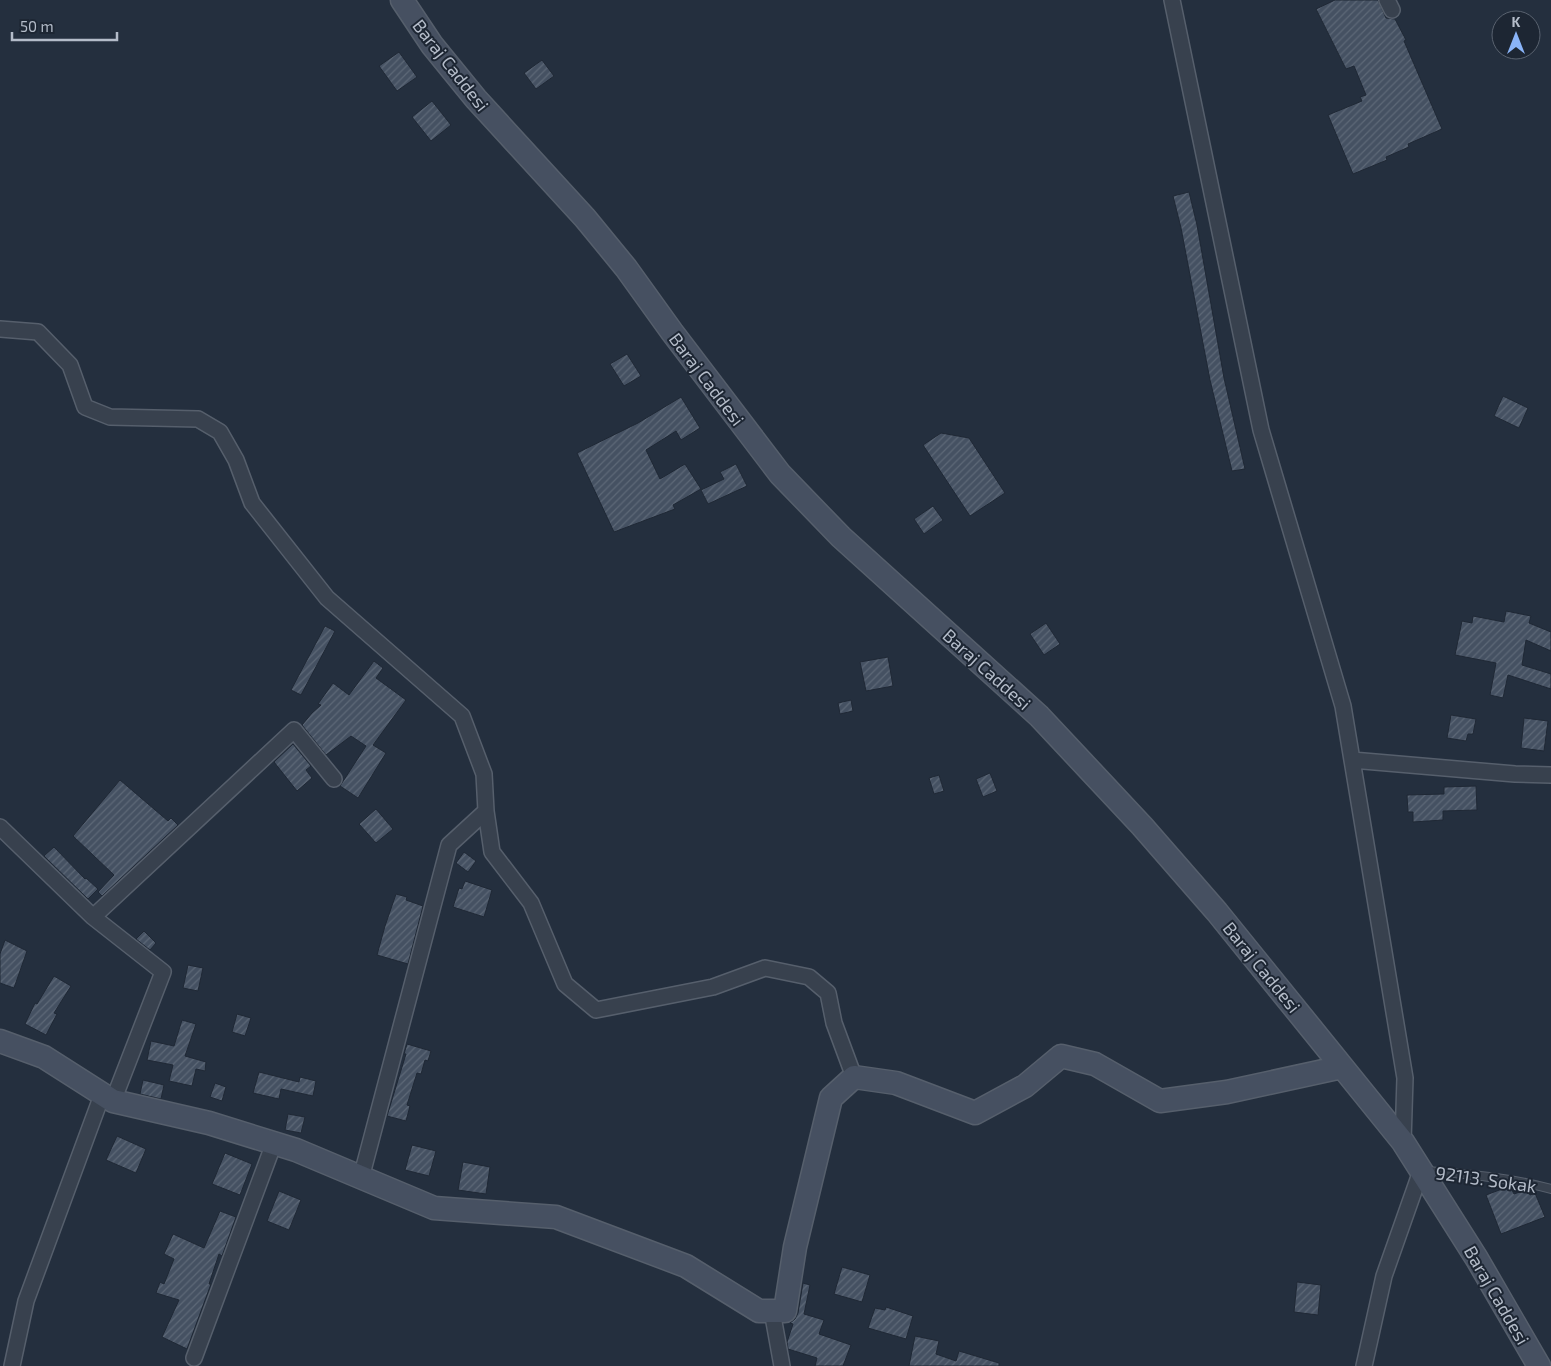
<svg xmlns="http://www.w3.org/2000/svg" width="1551" height="1366" viewBox="0 0 1551 1366" font-family="'Exo 2',sans-serif">
<style>
.building{fill:url(#building-hatch);stroke:#1f2835}
.lines{fill:none;stroke-linecap:round;stroke-linejoin:round}
.lane-casing{stroke:#565f6c;stroke-width:10}
.street-casing{stroke:#565f6c;stroke-width:18}
.secondary-casing{stroke:#565f6c;stroke-width:25}
.lane{stroke:#38414e;stroke-width:8}
.street{stroke:#38414e;stroke-width:15}
.secondary{stroke:#465061;stroke-width:22}
.labels{text-anchor:middle;dominant-baseline:central;stroke-width:4;stroke-linejoin:round;paint-order:stroke}
.street-label{font-size:18px;fill:#b4bcc9;stroke:#1d2633}
</style>
<defs>
<pattern id="building-hatch" width="6" height="6" patternUnits="userSpaceOnUse" patternTransform="scale(1.25)"><rect width="6" height="6" fill="#455162"/><path d="M-1 1l2-2M0 6l6-6M5 7l2-2" fill="none" stroke="#5d6877"/></pattern>
</defs>
<rect width="100%" height="100%" fill="#242f3e"/>
<path class="building" d="M1335 0H1378L1386 18 1395 19 1406 40 1404 41 1442 129 1408 144 1409 147 1386 157 1387 160 1353 174 1328 115 1362 101 1360 97 1366 95 1354 66 1346 69 1316 9Z
M399 52 417 77 397 91 379 66Z
M542 60 554 76 536 89 524 73Z
M432 101 451 125 431 141 412 117Z
M1189 192 1197 225 1224 378 1245 469 1232 471 1210 380 1181 228 1173 196Z
M627 354 641 376 624 386 610 364Z
M1503 396 1528 408 1519 428 1494 416Z
M681 397 700 428 681 440 676 431 646 450 660 479 685 464 701 489 673 505 675 509 614 532 577 453 638 423Z
M941 433 969 438 1005 493 970 516 923 445Z
M736 464 747 486 708 504 701 490 724 479 720 472Z
M933 506 943 520 924 534 914 519Z
M1506 611 1531 616 1529 623 1551 632V651L1526 640 1522 665 1551 674V689L1508 675 1503 698 1490 695 1496 663 1455 655 1462 621 1472 623 1473 616 1504 622Z
M1046 623 1060 644 1044 655 1030 634Z
M325 626 335 631 301 695 291 690Z
M888 657 893 686 866 691 860 662Z
M374 661 383 668 376 678 406 700 373 745 386 753 358 798 340 786 366 746 351 736 326 755 302 725 312 713 321 705 318 704 333 683 349 695Z
M851 700 853 711 840 714 838 703Z
M1451 715 1476 719 1473 734H1468L1466 741 1447 738Z
M1524 718 1548 721 1544 751 1521 748Z
M293 744 311 766 306 770 312 778 297 791 274 762Z
M990 773 997 791 983 797 976 779Z
M939 775 944 791 934 794 929 778Z
M120 780 168 821 171 818 178 825 102 896 98 892 114 875 73 836Z
M1476 786 1477 810 1443 811V820L1413 822V812H1408L1407 795 1444 794V787Z
M376 809 393 829 376 843 359 824Z
M54 847 85 879 86 878 98 889 88 899 44 856Z
M464 852 476 861 468 872 456 863Z
M465 881 492 890 484 917 453 907 459 888 462 889Z
M396 894 407 897 406 900 423 906 408 964 377 955 385 926Z
M144 931 156 943 150 950 136 939Z
M5 940 27 951 14 988 0 983V954Z
M188 965 203 968 198 991 183 988Z
M54 976 71 986 54 1013 57 1014 46 1035 25 1024 35 1003 37 1004Z
M237 1014 251 1018 245 1036 232 1032Z
M182 1020 196 1024 185 1056 206 1062 205 1071 196 1069 192 1086 169 1081 173 1065 147 1060 151 1041 174 1046Z
M407 1044 431 1051 428 1061 425 1060 421 1074 417 1073 407 1105 410 1106 406 1121 387 1116 406 1054H404Z
M259 1072 299 1082 300 1077 316 1081 313 1096 281 1089 279 1099 253 1093Z
M143 1080 164 1085 161 1099 140 1094Z
M215 1083 226 1087 222 1101 210 1097Z
M288 1114 305 1117 301 1133 285 1130Z
M117 1136 146 1149 136 1173 106 1160Z
M412 1145 436 1151 429 1176 405 1170Z
M225 1153 252 1164 240 1195 212 1184Z
M463 1162 490 1167 486 1194 458 1190Z
M1510 1186 1514 1194 1528 1189 1530 1195 1535 1193 1545 1217 1501 1234 1486 1195Z
M279 1191 301 1200 289 1230 267 1221Z
M220 1211 236 1217 222 1256 219 1254 209 1284H211L187 1349 162 1337 179 1300 156 1293 160 1282 164 1284 174 1259 164 1254 173 1234 204 1248Z
M842 1267 870 1275 862 1302 834 1294Z
M1297 1282 1321 1285 1318 1315 1294 1312Z
M803 1283 810 1285 804 1314 824 1320 819 1334 851 1345 843 1366H815L817 1358 788 1349 787 1342 793 1324 790 1323 795 1319 798 1313Z
M886 1307 913 1316 906 1339 868 1328 875 1308 885 1310Z
M915 1336 939 1341 936 1354 956 1361 959 1351 999 1363V1366H909Z"/>
<g class="lines">
<g class="lane-casing">
<path id="lane" d="M1427 1171C1469 1174 1510 1178 1551 1189"/>
</g>
<g class="street-casing">
<path id="street" d="M1172 0 1261 430 1343 706 1405 1078 1403 1142
M1387 0 1392 10
M0 329 38 332 70 365 85 407 110 417 198 419 220 432 236 460 252 503 327 598 462 716 484 774 486 811 492 852 531 903 565 984 596 1010 713 987 765 968 809 977 828 993 834 1023 854 1077
M1352 760 1515 774 1551 775
M0 827 93 917 163 972 113 1101
M93 917 294 730 334 779
M361 1178 449 845 486 811
M772 1311 782 1366
M194 1358 274 1143
M12 1366 26 1301 102 1095
M1364 1366 1384 1276 1421 1171"/>
</g>
<g class="secondary-casing">
<path id="secondary" d="M402 0 432 45 476 99 585 218 626 268 672 332 780 474 841 537 1039 716 1142 826 1217 912 1403 1142 1477 1259 1539 1366
M0 1041 44 1057 113 1101 209 1123 296 1150 434 1208 556 1217 686 1266 759 1311H785L795 1247 831 1098 854 1077 896 1083 975 1113 1025 1086 1061 1056 1095 1064 1160 1101 1227 1092 1342 1067"/>
</g>
<use href="#lane" class="lane"/>
<use href="#street" class="street"/>
<use href="#secondary" class="secondary"/>
</g>
<g class="labels">
<g class="street-label">
<text transform="translate(451 65) rotate(52)">Baraj Caddesi</text>
<text transform="translate(707 379) rotate(53)">Baraj Caddesi</text>
<text transform="translate(987 669) rotate(42)">Baraj Caddesi</text>
<text transform="translate(1262 967) rotate(51)">Baraj Caddesi</text>
<text transform="translate(1486 1179) rotate(8)">92113. Sokak</text>
<text transform="translate(1497 1295) rotate(60)">Baraj Caddesi</text>
</g>
</g>
<g transform="translate(1516 35)"><circle r="24" fill="#1d2633" stroke="#59626f"/>
<path d="M0-4L9 19L0 12L-9 19Z" fill="#8ab4f8"/>
<text y="-8" font-size="14" font-weight="bold" text-anchor="middle" fill="#b4bcc9">K</text>
</g>
<path d="M12 32v8h105v-8" fill="none" stroke="#b4bcc9" stroke-width="2.5"/>
<text x="20" y="32" font-size="15" fill="#b4bcc9" stroke="#1d2633" stroke-width="4" paint-order="stroke">50 m</text>
</svg>
